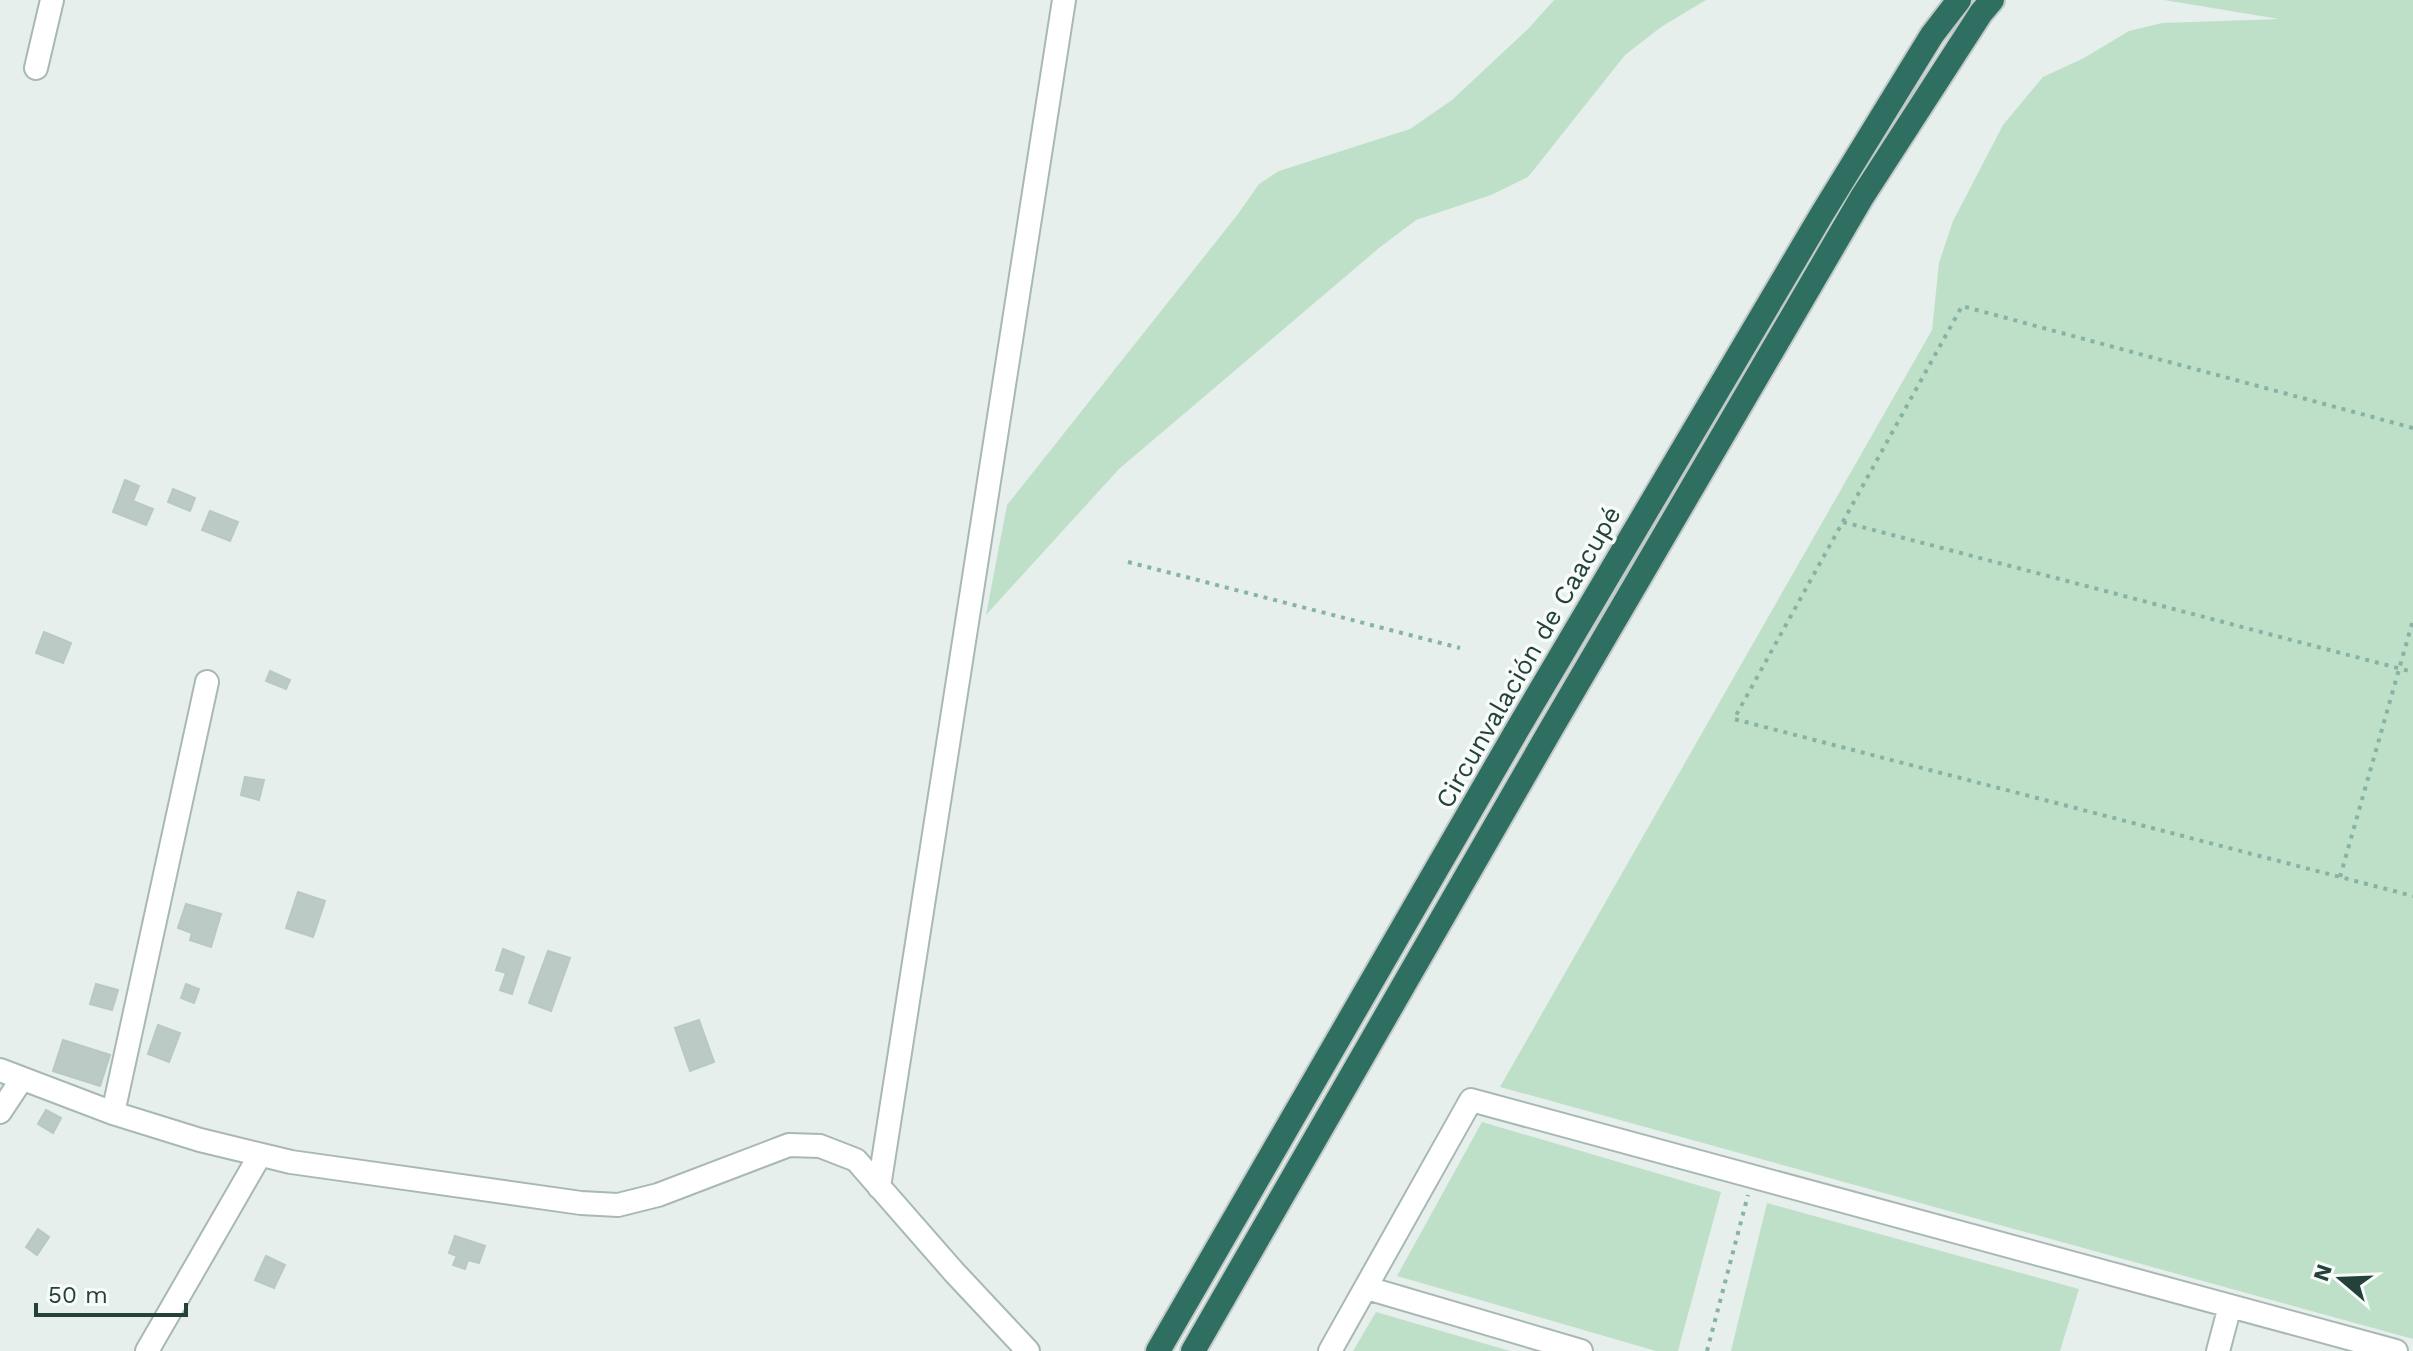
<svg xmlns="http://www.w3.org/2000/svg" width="2413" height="1351" viewBox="0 0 2413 1351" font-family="'Work Sans',sans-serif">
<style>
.green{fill:#bfe0c8}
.building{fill:#bbcac4;stroke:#b8c9c2;stroke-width:2}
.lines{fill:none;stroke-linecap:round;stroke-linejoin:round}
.minor-casing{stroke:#a8b8b2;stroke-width:26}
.highway-casing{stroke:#c2cac8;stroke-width:28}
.path{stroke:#86b3a5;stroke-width:4;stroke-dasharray:4 6;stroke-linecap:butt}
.minor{stroke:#fff;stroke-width:22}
.highway{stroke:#2f6f62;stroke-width:24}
.labels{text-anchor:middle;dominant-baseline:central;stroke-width:7;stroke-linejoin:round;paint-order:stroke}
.street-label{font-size:26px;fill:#24423a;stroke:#f7fbf9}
</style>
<rect width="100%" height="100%" fill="#e6efeb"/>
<path class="green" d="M1554 0H1706L1661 27 1625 55 1528 177 1491 195 1416 220 1379 248 1119 469 986 615 1007 505 1238 214 1259 184 1279 171 1410 129 1452 100 1528 29Z
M2164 0H2413V1339L1500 1087 1932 330 1939 263 1953 221 2003 125 2043 77 2084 58 2129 31 2162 23 2279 19Z
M1482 1122 1721 1192 1678 1351H1656L1397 1276Z
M1767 1203 2079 1289 2060 1351H1731Z
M1376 1312 1510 1351H1353Z"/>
<path class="building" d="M125 480 139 486 133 501 153 509 146 525 113 512Z
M173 489 195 498 190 511 168 502Z
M210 511 238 522 230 541 202 530Z
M44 632 71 643 63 663 36 653Z
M270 671 290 680 286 689 266 681Z
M245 777 264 780 259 800 241 795Z
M298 892 325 901 313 937 286 928Z
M186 904 221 914 211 947 190 940 192 933 178 928Z
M503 949 524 957 512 994 500 990 506 973 496 970Z
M548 951 570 958 551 1011 529 1003Z
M96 984 118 990 112 1010 90 1004Z
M186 984 199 989 194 1003 181 998Z
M699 1020 714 1062 690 1071 675 1028Z
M158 1025 180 1033 169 1062 148 1054Z
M63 1040 110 1055 100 1086 53 1071Z
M46 1110 61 1118 53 1133 38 1124Z
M38 1229 49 1237 37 1255 26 1247Z
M455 1236 485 1246 479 1263 468 1260 465 1269 453 1265 457 1256 449 1253Z
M266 1256 285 1265 274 1288 255 1280Z"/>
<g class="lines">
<g class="minor-casing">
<path id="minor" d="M36 68 52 0
M0 1070 113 1113 200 1140 291 1162 581 1203 618 1205 658 1195 789 1145 820 1146 856 1160 954 1272 1028 1351
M0 1112 22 1079
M113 1113 207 682
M879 1187 1064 0
M1367 1288 1581 1351
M147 1351 260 1155
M1330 1351 1471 1100 2396 1351
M2218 1351 2230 1306"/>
</g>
<g class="highway-casing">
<path id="highway" d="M1158 1351 1517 730 1822 214 1932 35 1959 0
M1193 1351 1551 729 1862 197 1981 13 1992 0"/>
</g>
<path class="path" d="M2413 428 1962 306 1734 719 2413 896
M1843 522 2413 672
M1128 562 1460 648
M2340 877 2413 620
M1707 1351 1748 1195"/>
<use href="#minor" class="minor"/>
<use href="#highway" class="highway"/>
</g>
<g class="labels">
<g class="street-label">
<text transform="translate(1528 657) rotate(-60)">Circunvalación de Caacupé</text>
</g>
</g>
<g transform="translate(2341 1279) rotate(289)" stroke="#f7fbf9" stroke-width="6" paint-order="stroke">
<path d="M0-6L14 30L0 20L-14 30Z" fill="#24423a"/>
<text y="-12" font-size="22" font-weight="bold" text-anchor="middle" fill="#24423a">N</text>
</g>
<path d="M36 1303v12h150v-12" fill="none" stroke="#24423a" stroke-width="4"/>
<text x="48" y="1303" font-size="24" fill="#24423a" stroke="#f7fbf9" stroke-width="6" paint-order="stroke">50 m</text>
</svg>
